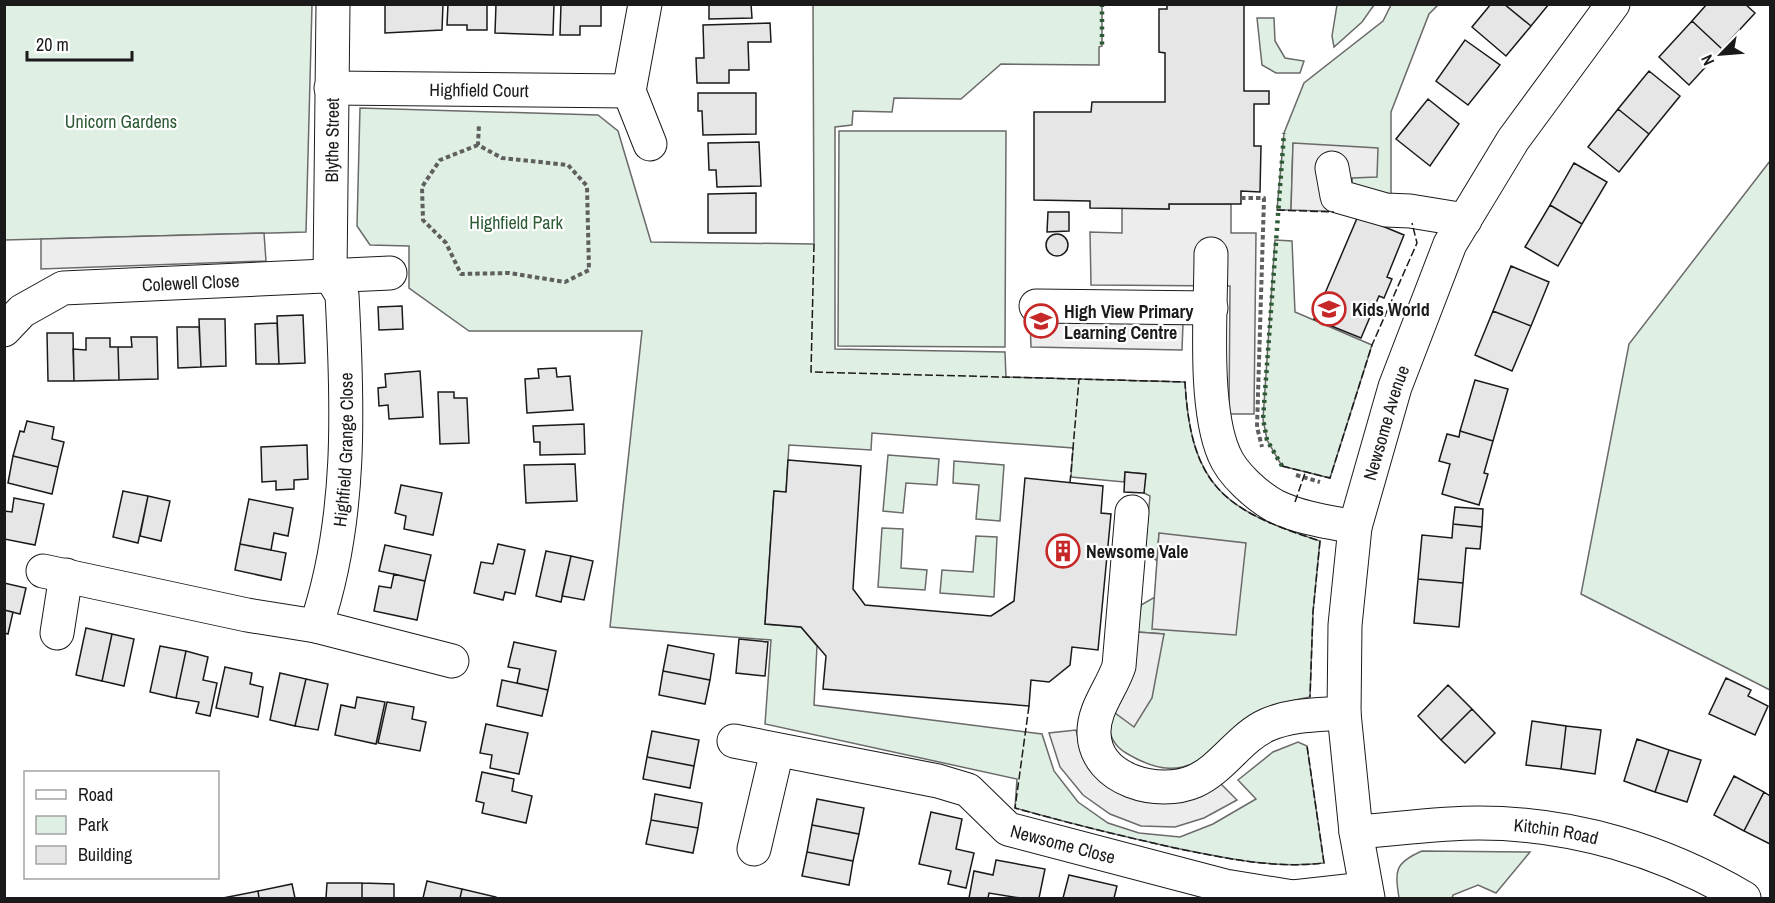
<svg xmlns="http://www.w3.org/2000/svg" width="1775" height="903" viewBox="0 0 1775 903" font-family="'Archivo Narrow',sans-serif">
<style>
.green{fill:#e0efe3;stroke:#6a6a6a;stroke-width:1.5}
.parking{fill:#ededed;stroke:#6a6a6a;stroke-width:1.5}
.building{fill:#e6e6e6;stroke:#1a1a1a;stroke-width:1.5}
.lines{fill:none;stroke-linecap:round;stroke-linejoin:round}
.minor-casing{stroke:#1a1a1a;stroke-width:35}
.path{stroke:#5f5f5f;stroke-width:4;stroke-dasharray:4.5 3;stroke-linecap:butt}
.minor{stroke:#fff;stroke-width:33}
.hedge{stroke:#2b5a34;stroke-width:4.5;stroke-dasharray:3 4.5;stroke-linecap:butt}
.fence{stroke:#1a1a1a;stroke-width:1.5;stroke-dasharray:8 3;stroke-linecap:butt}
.labels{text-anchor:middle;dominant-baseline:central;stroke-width:4.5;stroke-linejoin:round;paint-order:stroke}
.street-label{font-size:18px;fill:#1a1a1a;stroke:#fff}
.park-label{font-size:18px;fill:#2b5a34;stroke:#fff}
.poi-label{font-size:18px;font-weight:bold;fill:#1a1a1a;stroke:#fff;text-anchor:start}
</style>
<rect width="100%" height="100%" fill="#fff"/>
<path class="green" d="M4 5H312L306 232 5 240Z
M813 5H1102V46L1099 47V65L1001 64 961 99 894 98 892 112 853 111 852 125 835 127V349L1005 352 1006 377 1185 382C1191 487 1224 510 1320 541L1313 612 1310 697C1287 701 1265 708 1244 720 1231 727 1223 743 1211 752 1182 776 1156 771 1126 753 1109 743 1107 727 1111 710L1134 726 1164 634 1137 632 1141 605 1155 597 1153 629 1159 533 1157 561 1145 549 1150 496 1144 493 1145 474 1125 472 1124 482 1071 477 1073 448 872 433 871 450 789 445 786 492 774 491 765 624 801 627 817 646 814 705 1042 734 1054 771 1078 802 1108 823 1139 833 1180 837 1213 824 1256 799 1238 780 1273 752 1298 742 1307 746 1324 863C1274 869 1224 858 1175 848 1121 836 1068 823 1015 808L1017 779 765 724 771 640 610 627 642 331H469L409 288V246L370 245 357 226 360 108 598 115 618 131 651 242 814 244Z
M1337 5H1374L1362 22 1334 47 1332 36Z
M1391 5H1438L1429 14 1391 112V201L1352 189V178L1293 144 1291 210H1277L1284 133 1304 83 1383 21Z
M1257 18H1274L1275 41 1285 58 1304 61 1300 73H1276L1262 65Z
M839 131H1006L1005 347 838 346Z
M1770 161V690L1581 594 1629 344Z
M1275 240 1292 241 1295 312 1372 345 1330 478 1282 466 1267 440 1263 419Z
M888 455 939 459 937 485 906 483 903 513 883 511Z
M954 461 1004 465 1000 521 976 519 979 485 953 483Z
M882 528 903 529 901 568 927 570 925 590 878 587Z
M976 536 997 537 994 597 940 593 942 570 973 572Z
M1422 851 1530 852 1496 893 1478 885 1453 895 1452 898H1399C1395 871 1394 863 1422 851Z"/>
<path class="parking" d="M1293 143 1378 148 1377 177 1352 178 1351 212 1291 210Z
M1169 204H1231V233H1256L1254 414H1229L1230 286 1091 285 1090 232 1122 233V208L1169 209Z
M264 233 266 261 41 269V239Z
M1030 321 1183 323 1182 350 1031 347Z
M1159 533 1246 543 1236 635 1152 629Z
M1137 632 1164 634 1152 698 1134 727 1111 710Z
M1076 730 1083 757 1098 777 1219 782 1237 800 1204 818 1175 827 1141 826 1110 814 1083 795 1060 767 1049 733Z"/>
<path class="building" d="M385 4H443L442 30 385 33Z
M448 4H487V30H467V25H447Z
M496 4H554L553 35 495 33Z
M561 4H601V26H580V35H560Z
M709 4H751L752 18 709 19Z
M1167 4H1244V91H1269V104H1254V146H1261L1260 192 1241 191V204H1169V209L1090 208V201L1034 200V112H1091L1092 102H1165V53L1159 52V9H1167Z
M1491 4H1504L1531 26 1506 56 1472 27Z
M1504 4H1549L1531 26Z
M1707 4H1745L1755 13 1722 49 1692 21Z
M1692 21 1722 49 1689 85 1659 57Z
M770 23 771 42H748L749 70H729V83H697L696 58H704L703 25Z
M1465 40 1500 65 1468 105 1436 81Z
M1649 71 1680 96 1649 134 1618 109Z
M698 93H756V134L703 135 702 111H698Z
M1428 99 1459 124 1430 166 1396 139Z
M1618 109 1649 134 1619 172 1588 147Z
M759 142 761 186 717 187 716 170H709L708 143Z
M1574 163 1607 182 1582 224 1550 205Z
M756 193V233H708V194Z
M1550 205 1582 224 1558 266 1525 247Z
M1048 212H1069V231L1047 232Z
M1358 216 1404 235 1387 277 1392 279 1384 298 1379 296 1361 338 1314 319Z
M1046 245a11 11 0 1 1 22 0a11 11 0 1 1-22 0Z
M1511 266 1549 282 1531 326 1493 311Z
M402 306 403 329 379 330 378 307Z
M1493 311 1531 326 1512 371 1475 355Z
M303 315 305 363 279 364 277 316Z
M199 319H225L226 366 201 367Z
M277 323 279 364H256L255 324Z
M177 327H199L201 367 178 368Z
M47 333H73L74 381H48Z
M131 337H157L158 379 119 380 118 347H132Z
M86 338H110V347H118L119 380 74 381 73 349 86 350Z
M556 368 557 377 570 376 573 410 527 413 525 379 539 378 538 369Z
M420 371 423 417 389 419 388 405 379 406 378 388 386 387 385 374Z
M1475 380 1508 389 1493 441 1460 431Z
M438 392H454V398H467L469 443 440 444Z
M27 421 54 427 52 439 64 442 58 467 13 456 20 431 24 432Z
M584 424 585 454 540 455V442H534L533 426Z
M1460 431 1493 441 1484 473 1488 474 1479 505 1442 494 1450 464 1439 461 1447 434 1459 437Z
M307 445 308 479 294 480V489L276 490V481L262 482 261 447Z
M13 456 58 467 52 494 8 483Z
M788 460 861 466 853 589 865 605 991 616 1014 601 1025 478 1103 486 1101 513 1111 514 1098 650 1072 647 1070 665 1049 682 1031 680 1029 706 823 689 826 656 801 627 765 624 774 491 786 492Z
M575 464 577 501 526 503 524 465Z
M1125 472 1146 474 1144 493 1124 492Z
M401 485 442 493 433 535 404 529 406 516 395 513Z
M123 491 148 496 138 543 113 537Z
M148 496 170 501 161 541 140 536Z
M14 498 44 504 35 545 4 539V511L12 512Z
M249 499 293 508 288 536 274 533 271 550 240 544Z
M1455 507 1483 509 1482 527 1453 524Z
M1453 524 1482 527 1480 549 1466 548 1463 583 1418 579 1422 535 1452 538Z
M240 544 286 553 281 580 235 570Z
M498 544 525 550 515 594 505 592 503 600 474 593 481 562 493 564Z
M385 545 431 555 425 581 379 571Z
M546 551 571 556 561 602 536 596Z
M571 556 593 561 584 600 562 596Z
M394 574 425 581 417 620 374 611 379 586 391 588Z
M1418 579 1463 583 1459 627 1414 623Z
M4 583 26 588 20 614 4 610Z
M4 610 13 612 8 634 4 633Z
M86 628 112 634 102 681 76 675Z
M112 634 134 639 124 686 102 681Z
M739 639 768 642 765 676 736 673Z
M514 642 556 651 548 690 517 683 520 669 508 667Z
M668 645 714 654 710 680 663 671Z
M160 646 186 651 176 698 150 692Z
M186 651 208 657 203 680 217 683 210 716 196 713 199 702 176 698Z
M225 667 252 673 250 684 263 687 258 717 216 708Z
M663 671 710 680 705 704 659 695Z
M280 673 306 679 295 726 270 720Z
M1726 678 1751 690 1748 696 1768 706 1755 735 1709 714Z
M306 679 328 684 318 730 295 726Z
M502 680 548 690 542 716 497 706Z
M1448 685 1472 709 1441 740 1418 716Z
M357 697 385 702 376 744 335 735 341 705 355 708Z
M387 702 414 707 412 719 426 722 420 751 378 743Z
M1472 709 1495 733 1465 763 1441 740Z
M1532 721 1566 726 1561 769 1526 765Z
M486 724 528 733 519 774 490 768 492 755 480 753Z
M1566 726 1601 730 1595 774 1561 769Z
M652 731 699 740 694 766 647 757Z
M1637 739 1669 750 1655 792 1624 781Z
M1669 750 1701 760 1687 802 1655 792Z
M647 757 694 766 690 788 643 779Z
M482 772 514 779 512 791 532 796 526 823 482 813 484 803 476 801Z
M1734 776 1764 792 1744 831 1714 815Z
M1764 792 1770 796V844L1744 831Z
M655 794 702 803 698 828 651 820Z
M817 799 864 808 859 834 812 825Z
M931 812 962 819 956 849 974 853 966 888 948 884 951 871 919 864Z
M651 820 698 828 693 853 646 844Z
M812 825 859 834 853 861 807 852Z
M807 852 853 861 849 885 802 876Z
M996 860 1045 869 1039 898H1020L989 893 988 898H969L974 871 993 875Z
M1069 875 1117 886 1114 898H1063Z
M427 881 462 889 460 898H423Z
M327 883H362V898H326Z
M362 883 394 884V898H362Z
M292 884 295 898H259L258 891Z
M462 889 496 897V898H460Z
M258 891 259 898H223Z"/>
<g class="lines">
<g class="minor-casing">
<g id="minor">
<path id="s1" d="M331 88 629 91 645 4"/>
<path d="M629 91 650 144"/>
<path d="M1332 168 1337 196 1386 210 1410 211 1465 220"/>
<path d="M1211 254C1211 309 1203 405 1224 454 1232 474 1257 496 1275 506 1299 518 1328 522 1355 527"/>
<path id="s2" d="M330 275 333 4"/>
<path d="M1036 306 1211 308"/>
<path id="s3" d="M4 330 22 311 63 288 390 273"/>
<path d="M1132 512 1119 666C1111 690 1093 709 1094 734 1096 781 1159 797 1195 781 1222 769 1240 737 1267 725 1292 714 1318 715 1344 713"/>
<path id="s4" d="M43 571 247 615 316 626C352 520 348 405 342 295L330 275"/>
<path d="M316 626 452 661"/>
<path d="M57 633 66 575"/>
<path id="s5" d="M734 741 938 781 968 790 1008 829 1225 886 1293 897 1365 889"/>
<path id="s6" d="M1356 832C1397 829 1439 823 1479 823 1573 823 1664 851 1744 898"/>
<path d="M754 849 777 751"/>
<path id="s7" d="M1368 898 1356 832 1344 713 1345 625 1355 527 1395 387 1450 244 1513 140 1613 4"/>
</g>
</g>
<path class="path" d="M478 145 440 160 422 187 423 220 446 243 461 274 509 273 565 282 589 270 587 186 568 165 502 158 478 145 479 124
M1241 198H1264L1257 427 1262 447
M1296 475 1320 482"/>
<use href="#minor" class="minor"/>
<path class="hedge" d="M1102 4V46
M1282 466 1267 440 1263 419 1284 133"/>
<path class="fence" d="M1277 210 1334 212
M814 244 811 372 1079 379
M1282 466 1330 478 1372 345 1417 243 1412 223
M1070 483 1079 379 1185 382C1191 487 1224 510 1320 541L1313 612 1310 697
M1295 502 1305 473
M1029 706 1015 808C1068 823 1121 836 1175 848 1224 858 1274 869 1324 863L1307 746"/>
</g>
<defs>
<g id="school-ring" transform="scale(1.725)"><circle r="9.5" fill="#fff" stroke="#c62828" stroke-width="1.5"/><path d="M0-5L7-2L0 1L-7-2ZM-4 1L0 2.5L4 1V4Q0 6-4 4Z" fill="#c62828"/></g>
<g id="building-ring" transform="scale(1.725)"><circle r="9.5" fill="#fff" stroke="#c62828" stroke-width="1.5"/><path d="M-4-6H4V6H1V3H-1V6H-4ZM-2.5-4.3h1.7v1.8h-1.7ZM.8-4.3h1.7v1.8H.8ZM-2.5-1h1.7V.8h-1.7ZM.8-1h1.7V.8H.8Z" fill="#c62828"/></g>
</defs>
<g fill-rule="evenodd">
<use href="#school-ring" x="1329" y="309"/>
<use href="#school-ring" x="1041" y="321"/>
<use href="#building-ring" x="1063" y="551"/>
</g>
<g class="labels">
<g class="street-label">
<text stroke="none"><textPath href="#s1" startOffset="148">Highfield Court</textPath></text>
<text stroke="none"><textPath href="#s2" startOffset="135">Blythe Street</textPath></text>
<text stroke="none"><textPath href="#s3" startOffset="201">Colewell Close</textPath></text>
<text stroke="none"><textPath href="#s7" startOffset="482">Newsome Avenue</textPath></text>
<text stroke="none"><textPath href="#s4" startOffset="458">Highfield Grange Close</textPath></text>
<text stroke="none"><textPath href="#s6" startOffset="201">Kitchin Road</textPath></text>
<text stroke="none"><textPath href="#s5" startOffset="352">Newsome Close</textPath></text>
</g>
<g class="park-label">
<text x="121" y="121">Unicorn Gardens</text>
<text x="516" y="222">Highfield Park</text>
</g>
<g class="poi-label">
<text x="1352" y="309">Kids World</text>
<text x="1064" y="311">High View Primary<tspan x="1064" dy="21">Learning Centre</tspan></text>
<text x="1086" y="551">Newsome Vale</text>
</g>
</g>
<rect width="1775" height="903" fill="none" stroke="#1a1a1a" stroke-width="12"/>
<rect x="24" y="771" width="195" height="108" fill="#ffffff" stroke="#a3a3a3" stroke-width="1.5"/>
<rect x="36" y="790" width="30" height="9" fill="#ffffff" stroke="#a3a3a3" stroke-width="1.5"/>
<text x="78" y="801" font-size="18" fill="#1a1a1a">Road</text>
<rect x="36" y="816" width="30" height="18" fill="#e0efe3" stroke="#a3a3a3" stroke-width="1.5"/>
<text x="78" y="831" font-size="18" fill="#1a1a1a">Park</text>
<rect x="36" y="846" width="30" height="18" fill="#e6e6e6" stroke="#a3a3a3" stroke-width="1.5"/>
<text x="78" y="861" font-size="18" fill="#1a1a1a">Building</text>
<g transform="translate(1721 54) rotate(245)" stroke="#ffffff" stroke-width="4.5" paint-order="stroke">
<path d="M0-4.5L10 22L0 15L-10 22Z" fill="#1a1a1a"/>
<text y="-9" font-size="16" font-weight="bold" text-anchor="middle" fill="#1a1a1a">N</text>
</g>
<path d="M27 51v9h105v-9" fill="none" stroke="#1a1a1a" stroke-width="3"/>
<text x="36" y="51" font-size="18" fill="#1a1a1a" stroke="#ffffff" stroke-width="4.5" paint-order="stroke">20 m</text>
</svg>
